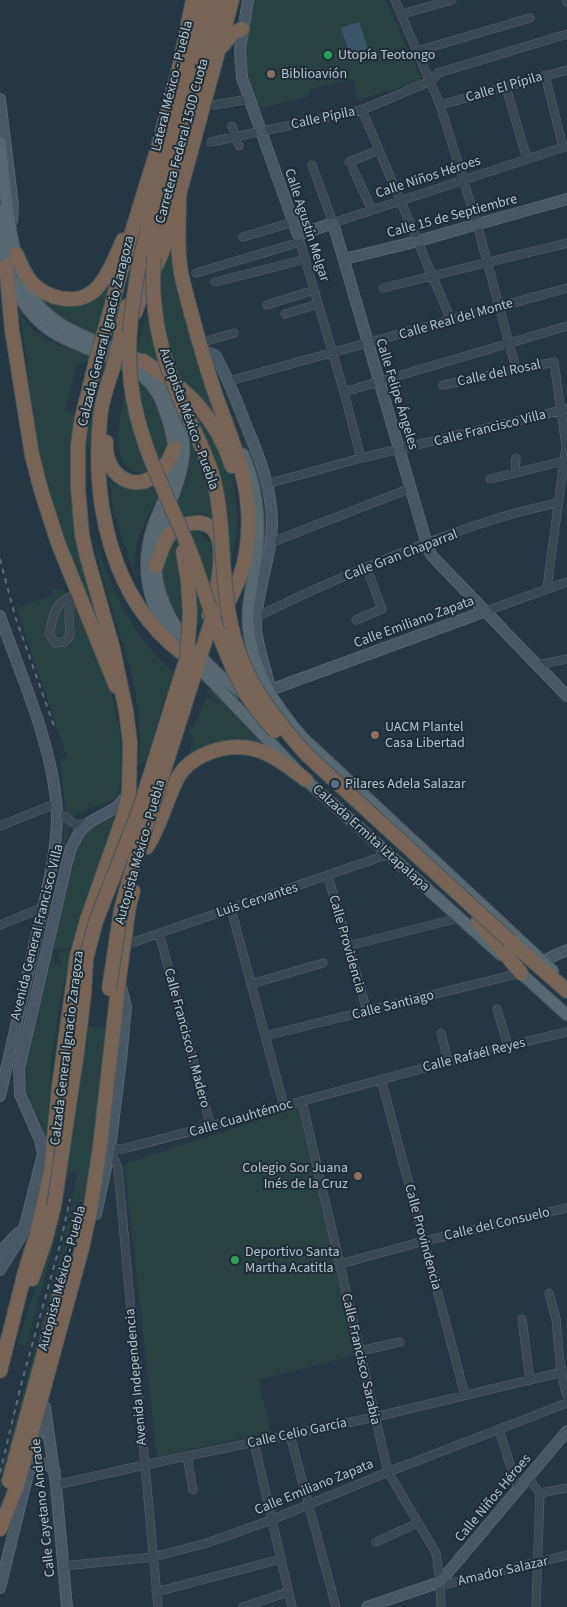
<svg xmlns="http://www.w3.org/2000/svg" width="567" height="1607" viewBox="0 0 567 1607" font-family="'Source Sans 3',sans-serif">
<style>
.green{fill:#274240}
.water{fill:#395769}
.lines{fill:none;stroke-linecap:round;stroke-linejoin:round}
.street-casing{stroke:#57666e;stroke-width:9}
.secondary-casing{stroke:#57666e;stroke-width:12}
.primary-casing{stroke:#46545d;stroke-width:13}
.highway-casing{stroke:#44535b;stroke-width:16}
.street{stroke:#3a4851;stroke-width:8}
.secondary{stroke:#475864;stroke-width:10}
.primary{stroke:#586871;stroke-width:11}
.highway{stroke:#776456;stroke-width:14}
.rail{stroke:#5c6d78;stroke-width:2;stroke-dasharray:5 5;stroke-linecap:butt}
.primary-bridge-casing{stroke:#46545d;stroke-width:13;stroke-linecap:butt}
.highway-bridge-casing{stroke:#44535b;stroke-width:16;stroke-linecap:butt}
.primary-bridge{stroke:#586871;stroke-width:11}
.highway-bridge{stroke:#776456;stroke-width:14}
.leisure-dot{fill:#2e9e5b;stroke:#1e2d36;stroke-width:2}
.education-dot{fill:#8d6e63;stroke:#1e2d36;stroke-width:2}
.service-dot{fill:#5c6f8a;stroke:#1e2d36;stroke-width:2}
.labels{text-anchor:middle;dominant-baseline:central;stroke-width:4;stroke-linejoin:round;paint-order:stroke}
.poi-label{font-size:14px;fill:#b6c3cb;stroke:#1e2d36;text-anchor:start}
.street-label{font-size:14px;fill:#b6c3cb;stroke:#1e2d36}
</style>
<rect width="100%" height="100%" fill="#253742"/>
<path class="green" d="M252 0H386L422 81 358 100 353 79 311 89 307 97 258 109C252 97 247 85 245 72 243 49 249 23 252 0Z
M122 247 98 336C73 328 52 314 36 294 42 298 49 303 57 305 73 309 94 303 104 289Z
M169 250 175 279 219 427 136 352 148 304Z
M19 310C34 341 62 346 92 356L91 360 77 365 65 410 78 413 72 466 110 652 61 533 41 464 32 416 26 354Z
M103 361 110 363 91 435 83 474C81 436 93 397 103 361Z
M137 377C152 392 177 439 164 459 161 465 151 470 146 474 101 471 122 408 128 380Z
M225 380C241 420 261 462 267 505 271 526 265 550 261 570L252 463 221 381Z
M169 382 197 410 227 464 231 475 235 494 237 521 235 545 229 572 213 525 166 534C177 504 196 467 188 433 184 416 175 399 169 382Z
M168 471C156 509 126 539 137 582L113 510 110 481C122 489 132 492 147 488L146 485Z
M192 529 200 533 209 542 215 539C216 569 211 597 200 625L182 620 168 601 164 588 162 568 173 537Z
M95 542C110 583 124 617 152 651 160 659 168 670 179 673L173 688 165 697 145 763 137 765C138 759 140 753 140 747 142 676 107 610 95 542Z
M55 589 64 591 73 596 112 693 120 734 122 774 118 794 114 800 91 807 73 816 71 819 62 861 60 860 65 825V803L60 760 67 757 16 608 51 596 53 593 49 591Z
M208 688 219 696 270 750 193 756 189 752 195 738 189 733 191 728H193L207 697 220 706V703L207 693Z
M112 816 116 817 115 824 72 947 57 950 52 949C58 923 70 851 86 833 92 826 104 821 112 816Z
M71 949 59 1007 51 1063 48 1152C40 1120 23 1100 26 1066L52 951 55 958 54 964 60 966 62 960 59 959 56 953Z
M75 1024 110 1029 88 1203 77 1201 66 1253 0 1492V1479L66 1232 77 1172 69 1171 56 1236 26 1346 18 1344 8 1372 49 1247Z
M299 1107 357 1355 258 1380 271 1432 157 1457 124 1164Z"/>
<path class="water" d="M359 22 368 49 350 55 341 28Z"/>
<g class="lines">
<g class="street-casing">
<path id="street" d="M395 0 440 105 477 224 516 369
M566 0 567 2
M402 14 452 0
M417 51 530 18
M545 75 563 147
M506 87 527 159
M214 105 249 99
M440 105 567 70
M362 110 451 320
M232 126 239 146
M211 142 362 110 431 81 438 73 567 34
M349 162 379 150
M312 165 333 223 567 146
M353 169 372 210
M298 235 344 392 361 458
M243 237 293 222
M196 273 300 242
M215 282 306 259
M383 288 567 243
M267 305 314 290
M285 314 318 304
M200 343 234 333
M229 381 567 288
M443 385 554 362 566 446 547 588
M344 392 567 326
M515 473 516 458
M490 479 564 461
M267 484 361 458 567 409
M270 543 411 488
M73 596 69 612 70 636 64 642 55 643 49 634C52 624 53 610 61 603 67 598 73 597 78 591
M486 611 567 582
M254 618C332 580 413 545 495 519 516 512 538 508 559 502
M356 620 382 609 366 567
M538 665 567 659
M57 815 66 817 75 825 88 823
M0 826 57 803
M328 876 367 1011
M231 909 284 1106
M0 925 44 907
M159 933 211 1127
M125 945 389 854
M348 946 459 918
M251 984 323 963
M497 1009 508 1046
M441 1033 448 1061
M265 1036 521 973
M381 1079 465 1395
M302 1101 388 1472 436 1553 440 1582 441 1607
M107 1148 122 1149C270 1112 417 1067 567 1032
M110 1149 118 1168 158 1607
M340 1264 424 1241 567 1208
M549 1293 556 1319 561 1373 567 1396
M522 1319 530 1380
M360 1351 400 1342
M499 1429 518 1490
M290 1435 336 1607
M254 1442 292 1607
M187 1456 193 1490
M528 1478 540 1493 567 1488
M56 1485 144 1465 375 1417 567 1371
M376 1542 418 1523
M63 1566 153 1557 207 1543 271 1520 388 1472 567 1403
M440 1582 448 1584 567 1555
M156 1592 281 1559
M243 1607 288 1592
M536 1607 540 1493"/>
</g>
<g class="secondary-casing">
<path id="secondary" d="M248 0 240 50 242 78 298 235 333 223 429 551 433 557 567 696
M0 99 13 205 12 221
M344 259 418 241 567 199
M202 350 215 355C228 378 237 401 246 425 259 456 271 486 272 520 273 555 256 590 256 626 257 647 266 668 270 689
M0 616C21 676 49 736 56 800 61 839 45 899 36 938 24 991 12 1044 0 1096
M270 690 486 611
M543 961 567 950
M96 1214 110 1149 121 1060 126 1007 121 987
M0 1252 18 1233
M0 1270 20 1238 25 1225 43 1154 40 1140 20 1094 19 1069 67 862 71 848 80 831 90 822 117 807 128 794
M45 1407 56 1485 67 1607
M31 1469C39 1461 49 1462 55 1472
M0 1588 42 1417
M367 1607 440 1582 567 1431"/>
</g>
<g class="primary-casing">
<path id="primary" d="M0 142C5 185 9 257 30 293 48 325 84 336 117 350 125 353 133 356 141 360 156 370 172 399 178 416 196 467 167 497 158 544 150 579 164 610 184 639
M0 210C2 234 3 259 12 281 19 300 34 320 51 331 88 356 143 356 162 403 170 424 177 447 173 469 170 489 160 508 153 526 140 565 147 604 171 637
M243 454C259 490 261 528 255 566 252 585 247 604 248 623 251 669 274 705 303 738L553 971
M217 673 247 697
M210 679 306 780 501 955
M514 967 567 1015"/>
</g>
<g class="highway-casing">
<path id="highway" d="M222 46 233 33 242 29
M179 196C179 225 176 254 183 282 193 321 204 361 217 399 236 451 256 495 246 553 242 581 225 607 213 633
M16 254C21 264 25 276 33 284 47 298 74 305 91 293 106 283 116 256 123 240
M154 258 160 221 219 0
M139 264 205 0
M6 266 12 330 32 455 41 490 58 543 116 686
M135 313C143 287 159 265 167 239L232 0
M104 333 131 235 159 144 180 64 193 0
M120 339 127 306
M143 361C187 389 215 415 232 466
M112 371C107 386 101 403 100 419 92 504 111 599 182 653
M106 442C104 475 134 496 160 472 167 465 171 456 174 448
M156 566C160 555 163 543 170 534 181 521 209 517 217 535 226 556 216 595 209 615
M147 847C161 825 166 800 178 777 185 765 196 758 208 753 250 737 274 755 306 780
M478 921 521 973
M510 941 567 991
M32 1279 45 1241 54 1206
M0 1371 25 1272 37 1233 51 1171 59 1086 77 956 87 920 124 815 129 793 130 743 126 711 113 649 87 557 82 535 78 488V446L81 422 96 361
M9 1481 64 1280
M0 1529 17 1486 82 1248 91 1206 100 1147 119 979 129 906 133 891"/>
</g>
<use href="#street" class="street"/>
<use href="#secondary" class="secondary"/>
<use href="#primary" class="primary"/>
<use href="#highway" class="highway"/>
<path class="rail" d="M0 559 15 616 54 726
M0 1473 21 1385 60 1245 70 1199"/>
<g class="primary-bridge-casing">
<path id="primary-bridge" d="M195 651 217 673
M193 662 210 679"/>
</g>
<g class="highway-bridge-casing">
<path id="highway-bridge" d="M154 258C150 306 160 353 179 397 190 424 205 449 213 477 223 515 221 555 226 593 233 665 261 703 307 755L510 941
M139 264C132 307 126 341 131 384 138 444 168 496 190 551 208 598 220 648 245 692 253 706 264 719 275 731
M96 361 104 333
M112 371 120 339
M109 989 121 910 129 880 214 613
M54 1206 77 1052 84 994 86 959 96 921 140 808 187 657 190 613 188 581 183 551"/>
</g>
<use href="#primary-bridge" class="primary-bridge"/>
<use href="#highway-bridge" class="highway-bridge"/>
</g>
<g class="leisure-dot">
<circle cx="328" cy="55" r="5"/>
<circle cx="235" cy="1260" r="5"/>
</g>
<g class="education-dot">
<circle cx="271" cy="74" r="5"/>
<circle cx="375" cy="735" r="5"/>
<circle cx="358" cy="1176" r="5"/>
</g>
<circle class="service-dot" cx="335" cy="784" r="5"/>
<g class="labels">
<g class="poi-label">
<text x="338" y="55">Utopía Teotongo</text>
<text x="281" y="74">Biblioavión</text>
<text x="385" y="727">UACM Plantel<tspan x="385" dy="16">Casa Libertad</tspan></text>
<text x="345" y="784">Pilares Adela Salazar</text>
<text x="348" y="1168" text-anchor="end">Colegio Sor Juana<tspan x="348" dy="16">Inés de la Cruz</tspan></text>
<text x="245" y="1252">Deportivo Santa<tspan x="245" dy="16">Martha Acatitla</tspan></text>
</g>
<g class="street-label">
<text transform="translate(172 86) rotate(-76)">Lateral México - Puebla</text>
<text transform="translate(504 87) rotate(-16)">Calle El Pípila</text>
<text transform="translate(323 118) rotate(-12)">Calle Pípila</text>
<text transform="translate(182 141) rotate(-75)">Carretera Federal 150D Cuota</text>
<text transform="translate(428 177) rotate(-18)">Calle Niños Héroes</text>
<text transform="translate(452 216) rotate(-15)">Calle 15 de Septiembre</text>
<text transform="translate(307 225) rotate(72)">Calle Agustín Melgar</text>
<text transform="translate(456 319) rotate(-16)">Calle Real del Monte</text>
<text transform="translate(106 331) rotate(-76)">Calzada General Ignacio Zaragoza</text>
<text transform="translate(499 373) rotate(-12)">Calle del Rosal</text>
<text transform="translate(397 394) rotate(73)">Calle Felipe Ángeles</text>
<text transform="translate(189 419) rotate(70)">Autopista México - Puebla</text>
<text transform="translate(490 428) rotate(-14)">Calle Francisco Villa</text>
<text transform="translate(401 555) rotate(-21)">Calle Gran Chaparral</text>
<text transform="translate(414 622) rotate(-20)">Calle Emiliano Zapata</text>
<text transform="translate(371 838) rotate(42)">Calzada Ermita Iztapalapa</text>
<text transform="translate(140 852) rotate(-74)">Autopista México - Puebla</text>
<text transform="translate(257 900) rotate(-18)">Luis Cervantes</text>
<text transform="translate(37 932) rotate(-76)">Avenida General Francisco Villa</text>
<text transform="translate(347 944) rotate(74)">Calle Providencia</text>
<text transform="translate(393 1005) rotate(-14)">Calle Santiago</text>
<text transform="translate(187 1038) rotate(75)">Calle Francisco I. Madero</text>
<text transform="translate(67 1048) rotate(-83)">Calzada General Ignacio Zaragoza</text>
<text transform="translate(474 1055) rotate(-14)">Calle Rafaél Reyes</text>
<text transform="translate(241 1118) rotate(-16)">Calle Cuauhtémoc</text>
<text transform="translate(497 1224) rotate(-13)">Calle del Consuelo</text>
<text transform="translate(423 1237) rotate(75)">Calle Provindencia</text>
<text transform="translate(62 1278) rotate(-75)">Autopista México - Puebla</text>
<text transform="translate(361 1359) rotate(77)">Calle Francisco Sarabia</text>
<text transform="translate(136 1377) rotate(-95)">Avenida Independencia</text>
<text transform="translate(297 1433) rotate(-12)">Calle Celio García</text>
<text transform="translate(314 1487) rotate(-22)">Calle Emiliano Zapata</text>
<text transform="translate(493 1498) rotate(-50)">Calle Niños Héroes</text>
<text transform="translate(43 1508) rotate(-96)">Calle Cayetano Andrade</text>
<text transform="translate(503 1571) rotate(-13)">Amador Salazar</text>
</g>
</g>
</svg>
